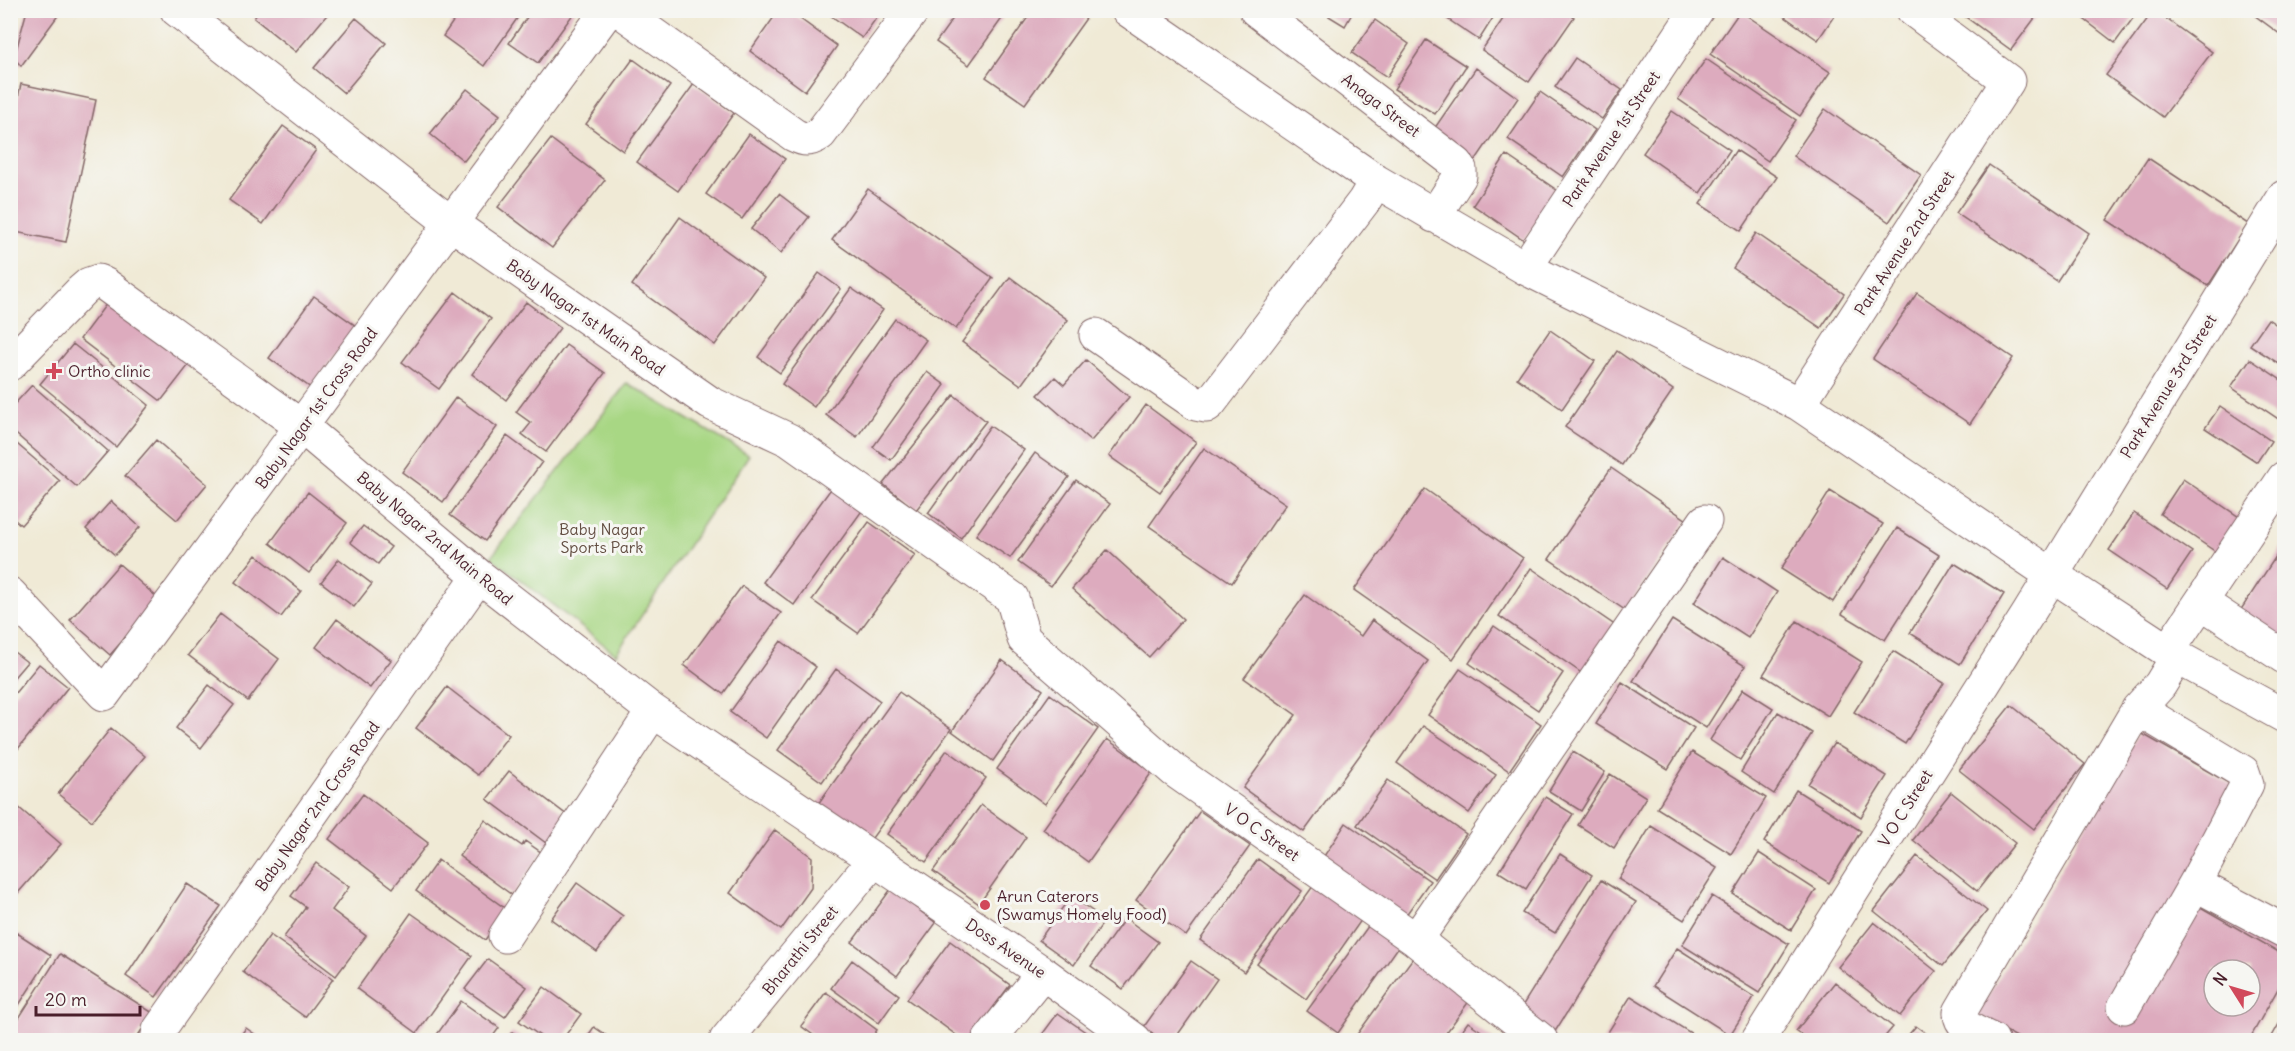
<svg xmlns="http://www.w3.org/2000/svg" width="2295" height="1051" viewBox="0 0 2295 1051" font-family="Delius,sans-serif">
<style>
.green{fill:#a8d784;stroke:#797b58;stroke-width:1.5}
.building{fill:#ddabbe;fill-rule:evenodd}
.lines{fill:none;stroke-linecap:round;stroke-linejoin:round}
.minor-casing{stroke:#846667;stroke-width:35}
.minor{stroke:#fff;stroke-width:33}
.poi-dot{fill:#d1495b;stroke:#f6f6f2;stroke-width:2}
.labels{text-anchor:middle;dominant-baseline:central;stroke-width:6;stroke-linejoin:round;paint-order:stroke}
.street-label{font-size:16px;fill:#4a1f2b;stroke:#f6f6f2}
.poi-label{font-size:16px;fill:#4a1f2b;stroke:#f6f6f2;text-anchor:start}
.park-label{font-size:16px;fill:#624d41;stroke:#f6f6f2}
</style>
<rect width="100%" height="100%" fill="#f6f6f2"/>
<filter id="ink" filterUnits="userSpaceOnUse"><feTurbulence type="fractalNoise" baseFrequency=".0167" numOctaves="2"/><feDisplacementMap in="SourceGraphic" scale="12" xChannelSelector="R" yChannelSelector="G"/><feConvolveMatrix kernelMatrix="1 2 1 2 8 2 1 2 1" color-interpolation-filters="sRGB"/></filter>
<filter id="wash" filterUnits="userSpaceOnUse"><feTurbulence type="fractalNoise" baseFrequency=".008" numOctaves="4" result="noise"/><feDisplacementMap in="SourceGraphic" scale="24" xChannelSelector="R" yChannelSelector="G"/><feGaussianBlur stdDeviation="1.35" result="paint"/><feColorMatrix in="noise" values="0 0 0 0 0 0 0 0 0 0 0 0 0 0 0 0 0 1.4 0 .05"/><feComposite in="paint" operator="in"/></filter>
<g filter="url(#wash)">
<rect width="100%" height="100%" fill="#f0ead6"/>
<path class="green" d="M627 383 749 455 616 654 491 557Z"/>
<g id="blocks">
<path class="building" d="M27 10H62L21 66 14 58Z
M260 10H331L296 52 254 18Z
M461 10H523L484 66 443 36Z
M532 10H576L538 63 509 43Z
M779 10H788L837 46 805 91 750 51Z
M823 10H882L862 38Z
M959 10H1008L969 65 936 42Z
M1033 10H1092L1025 104 986 77Z
M1144 10H1172L1163 24Z
M1319 10H1354L1345 26Z
M1434 10H1498L1479 40Z
M1509 10H1563L1574 17 1529 82 1482 50Z
M1775 10H1838L1818 40Z
M1966 10H2041L2011 50 1963 15Z
M2072 10H2139L2115 43Z
M2154 10 2212 52 2163 117 2106 75Z
M2251 10H2284V37L2250 12Z
M1740 11 1830 72 1800 116 1710 54Z
M356 18 386 43 344 93 314 68Z
M1375 20 1409 44 1387 77 1352 53Z
M1426 40 1466 66 1435 114 1394 89Z
M1575 58 1622 90 1602 119 1555 87Z
M633 59 670 86 623 151 586 124Z
M1706 59 1796 120 1768 161 1678 99Z
M1476 68 1518 98 1475 161 1432 132Z
M21 84 96 100 66 242 10 231V133Z
M694 84 734 113 678 191 637 162Z
M467 89 500 115 464 161 430 134Z
M1540 92 1595 130 1563 177 1508 139Z
M1825 109 1921 175 1889 222 1793 156Z
M1672 111 1730 150 1700 193 1643 153Z
M283 126 316 150 263 224 229 200Z
M749 134 785 159 742 219 706 194Z
M551 139 605 180 552 248 498 207Z
M1736 150 1777 177 1741 231 1700 204Z
M1506 155 1558 191 1524 240 1473 205Z
M2148 158 2248 224 2208 286 2107 220Z
M1989 165 2089 233 2057 281 1956 213Z
M868 189 993 278 956 329 832 240Z
M779 194 809 217 781 253 751 229Z
M680 217 764 278 715 345 632 285Z
M1756 233 1844 294 1821 328 1733 268Z
M819 273 841 289 780 373 758 357Z
M1010 277 1068 320 1021 385 962 342Z
M851 288 883 310 814 407 782 384Z
M455 292 491 319 439 389 402 362Z
M1917 293 2013 358 1970 424 1873 359Z
M314 296 356 326 311 388 269 358Z
M110 299 192 361 161 401 80 339Z
M526 302 560 328 506 400 472 374Z
M895 319 926 340 857 437 826 415Z
M2268 319 2284 330V367L2250 345Z
M1550 330 1595 361 1562 409 1517 378Z
M73 344 149 405 116 447 40 384Z
M566 345 605 373 546 452 522 434 531 423 516 412Z
M1617 351 1673 390 1622 465 1565 427Z
M2250 359 2284 382 2283 422 2231 387Z
M1086 360 1129 397 1091 441 1038 395 1055 377 1064 385Z
M927 372 945 385 891 460 873 447Z
M32 385 108 451 77 487 10 429V409Z
M954 395 986 421 916 510 883 484Z
M456 397 497 427 443 502 402 472Z
M1146 405 1196 442 1160 492 1109 456Z
M2220 406 2271 441 2257 462 2205 428Z
M990 426 1024 450 961 538 928 513Z
M507 436 542 462 485 541 450 515Z
M10 438 60 481 21 525 10 516Z
M156 440 207 484 177 520 125 476Z
M1204 448 1286 504 1232 583 1149 526Z
M1035 453 1069 477 1010 558 976 535Z
M1611 468 1687 520 1625 610 1549 559Z
M2183 479 2242 519 2219 554 2160 514Z
M1076 480 1110 504 1051 586 1018 562Z
M833 486 864 508 794 605 763 582Z
M1425 489 1523 558 1453 659 1354 590Z
M1830 491 1883 524 1833 602 1781 569Z
M308 492 347 523 309 573 270 543Z
M111 501 140 527 115 555 86 529Z
M2134 513 2192 552 2167 589 2109 550Z
M869 522 915 555 858 633 812 600Z
M363 526 391 547 378 564 350 542Z
M1897 528 1939 555 1885 640 1842 614Z
M2284 544V641L2240 611Z
M1107 550 1183 619 1149 657 1072 589Z
M256 555 301 591 281 617 235 582Z
M1723 557 1777 592 1748 638 1694 603Z
M339 559 372 584 354 607 321 582Z
M1954 563 2004 594 1960 664 1910 633Z
M119 564 159 599 110 655 70 620Z
M1531 568 1616 626 1583 674 1499 616Z
M742 586 781 613 723 694 684 665Z
M1305 595 1361 636 1372 620 1428 661 1304 832 1243 788 1296 715 1244 678Z
M220 614 279 659 248 701 188 655Z
M337 619 391 660 370 688 316 647Z
M1672 620 1745 666 1706 728 1633 681Z
M1797 621 1862 662 1828 716 1763 675Z
M1494 626 1563 673 1538 710 1469 663Z
M781 641 816 667 766 738 730 712Z
M10 649 27 662 10 682Z
M1893 651 1944 683 1905 744 1854 712Z
M1002 660 1043 690 993 761 952 731Z
M39 664 68 687 13 755 10 753V699Z
M836 669 880 701 822 782 778 750Z
M1460 669 1541 724 1509 771 1428 715Z
M1622 682 1694 728 1668 769 1596 724Z
M209 685 234 705 201 748 176 728Z
M447 687 509 735 478 775 416 728Z
M1743 689 1773 708 1740 760 1710 740Z
M899 692 951 729 867 845 815 808Z
M1050 694 1098 729 1045 804 997 769Z
M2011 705 2085 764 2034 829 1959 770Z
M1778 712 1812 733 1774 794 1741 772Z
M1423 726 1496 775 1469 813 1397 763Z
M111 728 145 756 92 821 58 794Z
M2139 732 2239 789 2195 904 2284 955V978L2249 1040H2022L1977 1015ZM2214 970H2250V1006H2214Z
M1107 739 1152 772 1088 862 1043 829Z
M1834 743 1887 776 1861 817 1808 784Z
M947 750 986 778 926 862 887 834Z
M1573 752 1605 772 1581 811 1549 791Z
M1692 752 1766 798 1731 854 1657 808Z
M509 771 572 819 550 846 487 799Z
M1610 774 1646 797 1614 848 1578 825Z
M1388 780 1466 834 1435 879 1357 825Z
M1796 790 1861 831 1829 883 1764 842Z
M1951 792 2015 843 1977 891 1913 840Z
M363 794 428 843 393 888 329 839Z
M1545 797 1573 814 1526 889 1499 872Z
M10 800 61 844 10 902Z
M981 805 1026 837 979 904 933 871Z
M1200 811 1250 846 1186 936 1136 900Z
M485 820 522 846 525 841 542 853 512 895 459 856Z
M1346 823 1430 881 1401 922 1318 865Z
M1651 826 1717 868 1684 920 1618 879Z
M775 830 812 857 811 888 781 930 730 893Z
M1759 853 1816 890 1791 930 1733 894Z
M1560 854 1592 875 1555 933 1522 913Z
M1917 856 1987 911 1943 966 1874 911Z
M1258 859 1302 891 1244 972 1200 940Z
M438 860 506 909 485 940 416 891Z
M316 863 349 887 332 910 366 936 336 976 284 937 306 907 291 896Z
M1601 880 1636 902 1551 1038 1516 1016Z
M1316 882 1364 916 1306 999 1257 964Z
M577 883 623 916 597 952 551 919Z
M187 884 221 906 156 997 126 976Z
M891 889 936 923 897 976 852 942Z
M1071 896 1105 920 1074 965 1039 940Z
M1712 896 1789 944 1759 993 1682 945Z
M411 913 472 956 417 1033 357 989Z
M1125 918 1158 942 1123 989 1091 966Z
M1374 918 1404 939 1338 1033 1307 1011Z
M1874 922 1936 971 1900 1016 1838 967Z
M17 933 51 955 10 1019V943Z
M270 935 333 979 305 1017 243 972Z
M950 941 1010 985 969 1040H963L907 999Z
M1677 948 1754 997 1730 1035 1653 986Z
M1418 951 1475 993 1441 1040H1353Z
M60 954 153 1013 135 1040H10V1032Z
M488 959 527 987 505 1017 465 989Z
M852 960 899 995 879 1023 831 988Z
M1191 961 1217 979 1174 1040H1162L1143 1028Z
M1835 982 1893 1027 1882 1040H1809L1796 1031Z
M544 987 581 1014 562 1040H546L519 1021Z
M826 992 877 1030 870 1040H820L801 1026Z
M1631 996 1702 1040H1603Z
M461 1001 499 1028 490 1040H433Z
M1058 1013 1097 1040H1038Z
M2284 1015V1040H2270Z
M1468 1022 1494 1040H1455Z
M1916 1026 1935 1040H1904Z
M594 1027 613 1040H585Z
M246 1028 263 1040H237Z
M512 1032 525 1040H506Z"/>
</g>
</g>
<g filter="url(#ink)">
<use href="#blocks" fill-opacity="0" stroke="#846667" stroke-width="1.5"/>
<g class="lines">
<g class="minor-casing">
<path id="minor" d="M177 10 452 224 710 403 789 440 1012 598 1024 639 1175 771 1416 940 1541 1040
M619 10 794 135C804 140 809 141 820 134L913 10
M1128 10 1376 181 1525 268 1799 404 2052 575 2177 657 2284 716
M1256 10 1457 164 1460 169V176L1434 216
M1525 268 1697 10
M1096 335 1196 404 1206 406 1210 403 1364 201 1376 181
M10 364 82 290 89 284 98 281 106 285 302 427 479 576 653 711 1043 973 1135 1040
M1799 404 2008 81 1913 10
M10 594 104 694 608 10
M2201 602 2284 657
M2168 651 2284 478
M2195 884 2284 931
M505 936 653 711
M1416 940 1705 521
M2124 1007 2195 884 2247 784 2243 772 2138 709
M157 1040 159 1030 479 576
M726 1040 874 860
M989 1040 1043 973
M1758 1040 2028 614 2284 197
M1992 1040C1979 1033 1959 1028 1960 1012L2138 709 2160 685 2177 657"/>
</g>
<use href="#minor" class="minor"/>
</g>
</g>
<g class="poi-dot">
<path d="M51 362h6v6h6v6h-6v6h-6v-6h-6v-6h6z"/>
<circle cx="985" cy="905" r="6"/>
</g>
<g class="labels">
<g class="street-label">
<text transform="translate(1381 105) rotate(37)">Anaga Street</text>
<text transform="translate(1611 139) rotate(-56)">Park Avenue 1st Street</text>
<text transform="translate(1904 243) rotate(-57)">Park Avenue 2nd Street</text>
<text transform="translate(586 317) rotate(35)">Baby Nagar 1st Main Road</text>
<text transform="translate(2168 386) rotate(-58)">Park Avenue 3rd Street</text>
<text transform="translate(316 408) rotate(-54)">Baby Nagar 1st Cross Road</text>
<text transform="translate(435 538) rotate(40)">Baby Nagar 2nd Main Road</text>
<text transform="translate(317 806) rotate(-55)">Baby Nagar 2nd Cross Road</text>
<text transform="translate(1905 808) rotate(-58)">V O C Street</text>
<text transform="translate(1262 832) rotate(35)">V O C Street</text>
<text transform="translate(1006 948) rotate(34)">Doss Avenue</text>
<text transform="translate(800 950) rotate(-51)">Bharathi Street</text>
</g>
<g class="poi-label">
<text x="68" y="371">Ortho clinic</text>
<text x="997" y="896">Arun Caterors<tspan x="997" dy="18">(Swamys Homely Food)</tspan></text>
</g>
<g class="park-label">
<text x="602" y="529">Baby Nagar<tspan x="602" dy="18">Sports Park</tspan></text>
</g>
</g>
<rect width="2295" height="1051" fill="none" stroke="#f6f6f2" stroke-width="36"/>
<g transform="translate(2232 988) rotate(307)"><circle r="28" fill="#f6f6f2" stroke="#b1a0a2" stroke-width="1.5"/>
<path d="M0-4.5L10 22L0 15L-10 22Z" fill="#d1495b"/>
<text y="-9" font-size="16" font-weight="bold" text-anchor="middle" fill="#4a1f2b">N</text>
</g>
<path d="M36 1006v9h104v-9" fill="none" stroke="#4a1f2b" stroke-width="3"/>
<text x="45" y="1006" font-size="18" fill="#4a1f2b" stroke="#f6f6f2" stroke-width="4.5" paint-order="stroke">20 m</text>
</svg>
